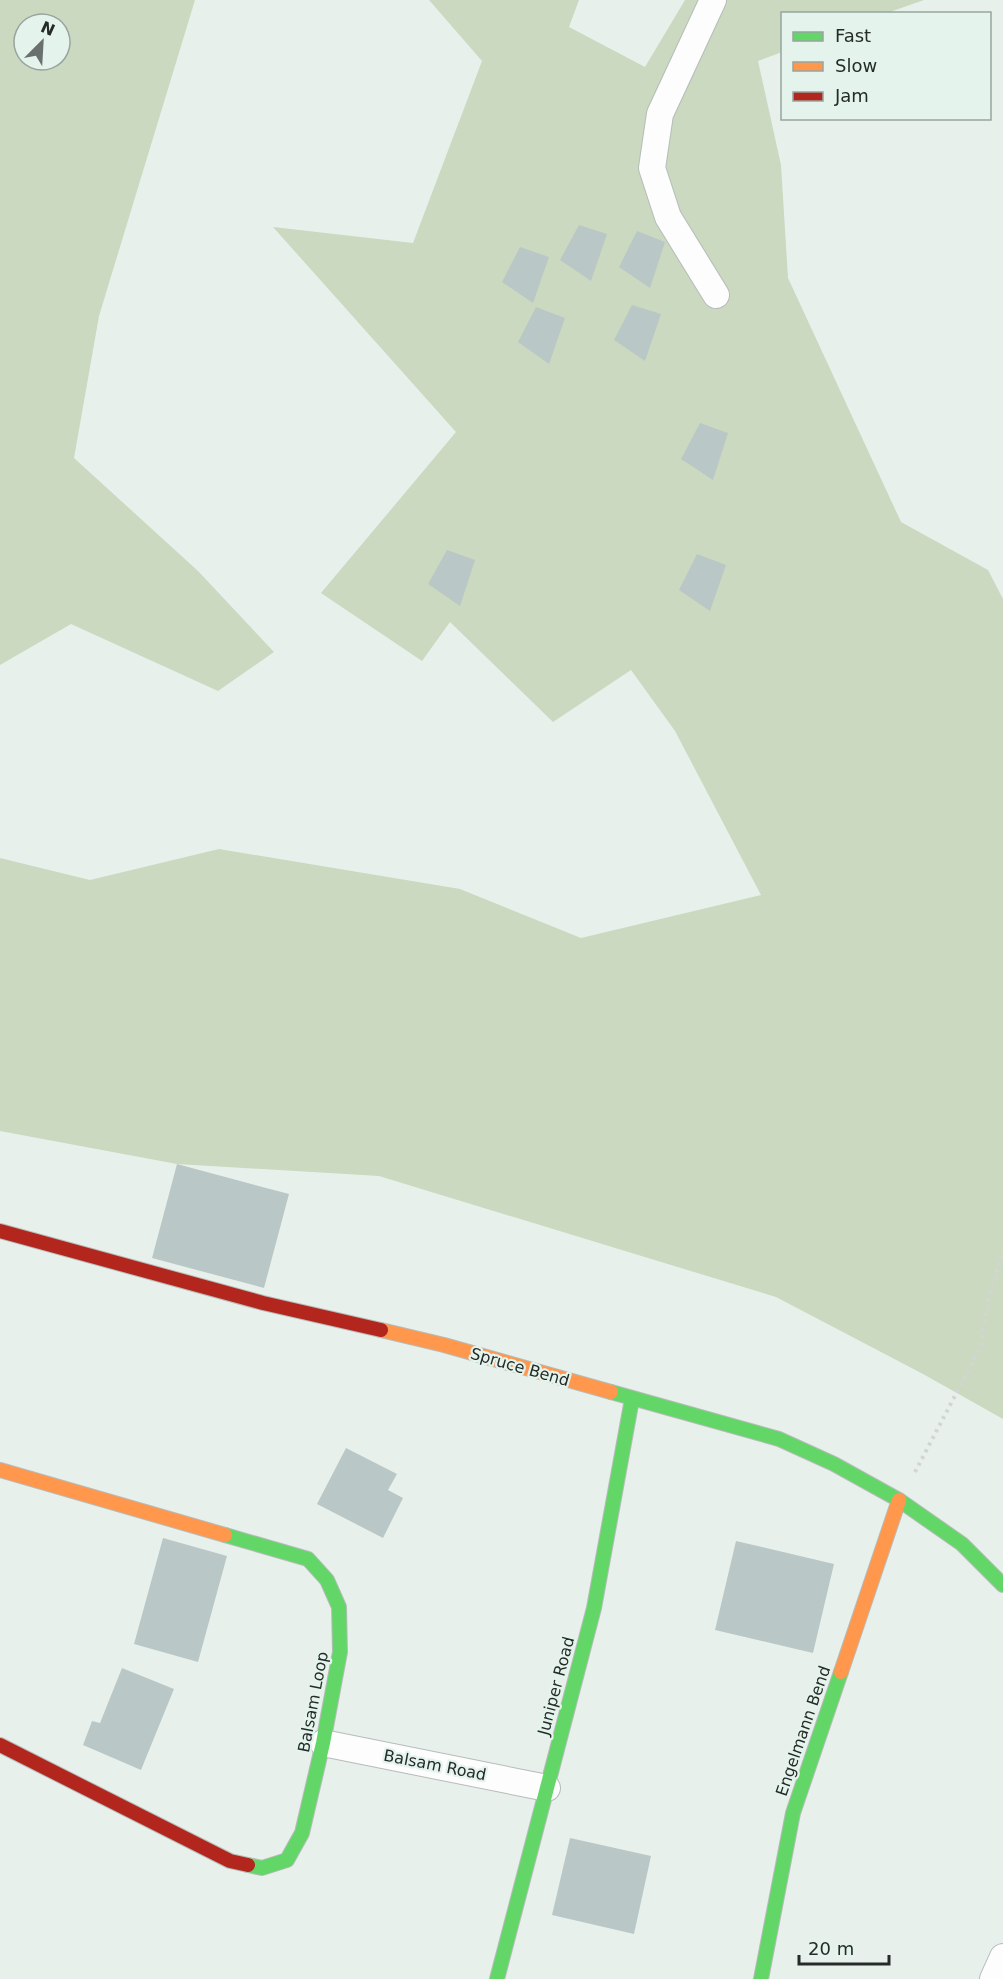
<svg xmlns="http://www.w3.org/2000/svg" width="1003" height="1979" viewBox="0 0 1003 1979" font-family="'DejaVu Sans',sans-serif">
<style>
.forest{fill:#cad9bf;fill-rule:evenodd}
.building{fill:#b9c8c6}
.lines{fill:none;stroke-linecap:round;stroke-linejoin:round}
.street-casing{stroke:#b6bcb9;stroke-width:28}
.fast-casing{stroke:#b6bcb9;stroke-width:16}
.slow-casing{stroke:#b6bcb9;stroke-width:16}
.jam-casing{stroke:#b6bcb9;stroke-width:16}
.path{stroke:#d3d5d4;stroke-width:4;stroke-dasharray:3 4.5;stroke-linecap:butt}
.street{stroke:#fcfdfc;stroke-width:26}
.fast{stroke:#63d668;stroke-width:14}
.slow{stroke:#ff974d;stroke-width:14}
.jam{stroke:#b3261e;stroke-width:14}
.labels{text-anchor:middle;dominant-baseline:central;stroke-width:4.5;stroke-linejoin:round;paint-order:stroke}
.street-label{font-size:16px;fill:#252b28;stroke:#e4f4ed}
</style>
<rect width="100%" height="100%" fill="#e8f0ec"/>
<path class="forest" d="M0 0H195L99 316 74 458 198 571 274 652 218 691 71 624 0 665ZM24 24H60V60H24Z
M429 0H579L569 27 645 67 685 0H924L887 13 782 14V52L758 61 781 165 788 278 901 522 988 570 1003 599V1419L923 1374 776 1297 379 1176 177 1164 0 1131V858L90 880 219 849 460 889 581 938 761 895 675 731 631 670 553 722 450 622 422 661 321 593 456 432 273 227 413 243 482 61Z"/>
<path class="building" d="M579 225 607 234 591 281 560 260Z
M637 231 665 242 650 288 619 267Z
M520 247 549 257 533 303 502 282Z
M632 305 661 314 645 361 614 340Z
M536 307 565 318 549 364 518 342Z
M700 423 728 433 713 480 681 459Z
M447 550 475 560 460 606 428 584Z
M697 554 726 565 710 611 679 590Z
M177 1164 289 1194 264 1288 152 1258Z
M346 1448 397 1474 388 1490 403 1498 383 1538 317 1504Z
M163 1538 227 1556 198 1662 134 1644Z
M736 1541 834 1564 813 1653 715 1630Z
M122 1668 174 1689 141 1770 83 1745 92 1721 100 1723Z
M570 1838 651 1856 634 1934 552 1915Z"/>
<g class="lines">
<g class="street-casing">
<path id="street" d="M713 0 660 114 652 168 668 217 716 295
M323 1743 547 1788
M993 1979 1003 1957"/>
</g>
<g class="fast-casing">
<path id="fast" d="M611 1392 779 1439 834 1464 899 1500 962 1544 1003 1585
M225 1535 308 1559 327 1580 339 1607 340 1652 323 1743 302 1833 287 1860 262 1868 248 1865
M497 1979 594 1608 632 1399
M761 1979 793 1813 841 1672"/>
</g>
<g class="slow-casing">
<path id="slow" d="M381 1330 444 1345 611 1392
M0 1470 225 1535
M841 1672 899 1500"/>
</g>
<g class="jam-casing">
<path id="jam" d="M0 1231 263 1303 381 1330
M0 1745 230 1861 248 1865"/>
</g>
<path class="path" d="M915 1472 980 1348 989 1296 1003 1252"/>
<use href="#street" class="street"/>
<use href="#fast" class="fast"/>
<use href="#slow" class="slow"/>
<use href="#jam" class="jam"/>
</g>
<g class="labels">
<g class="street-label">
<text transform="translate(520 1367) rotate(16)">Spruce Bend</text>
<text transform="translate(556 1686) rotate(-75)">Juniper Road</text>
<text transform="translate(313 1702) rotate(-79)">Balsam Loop</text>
<text transform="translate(803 1731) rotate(-71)">Engelmann Bend</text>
<text transform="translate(435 1765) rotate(11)">Balsam Road</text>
</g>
</g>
<rect x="781" y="12" width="210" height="108" fill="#e4f4ed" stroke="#98a49e" stroke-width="1.5"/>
<rect x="793" y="32" width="30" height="9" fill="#63d668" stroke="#98a49e" stroke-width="1.5"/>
<text x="835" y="42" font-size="18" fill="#252b28">Fast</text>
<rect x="793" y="62" width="30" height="9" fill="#ff974d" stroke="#98a49e" stroke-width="1.5"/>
<text x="835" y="72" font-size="18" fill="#252b28">Slow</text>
<rect x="793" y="92" width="30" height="9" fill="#b3261e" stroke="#98a49e" stroke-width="1.5"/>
<text x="835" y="102" font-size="18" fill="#252b28">Jam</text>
<g transform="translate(42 42) rotate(24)"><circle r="28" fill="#e4f4ed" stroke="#98a49e" stroke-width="1.5"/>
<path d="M0-4.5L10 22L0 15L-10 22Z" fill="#69706d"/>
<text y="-9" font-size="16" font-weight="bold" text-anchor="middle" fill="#252b28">N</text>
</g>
<path d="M799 1955v9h90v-9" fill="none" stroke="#252b28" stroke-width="3"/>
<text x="808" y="1955" font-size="18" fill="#252b28" stroke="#e4f4ed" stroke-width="4.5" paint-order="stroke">20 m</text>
</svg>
